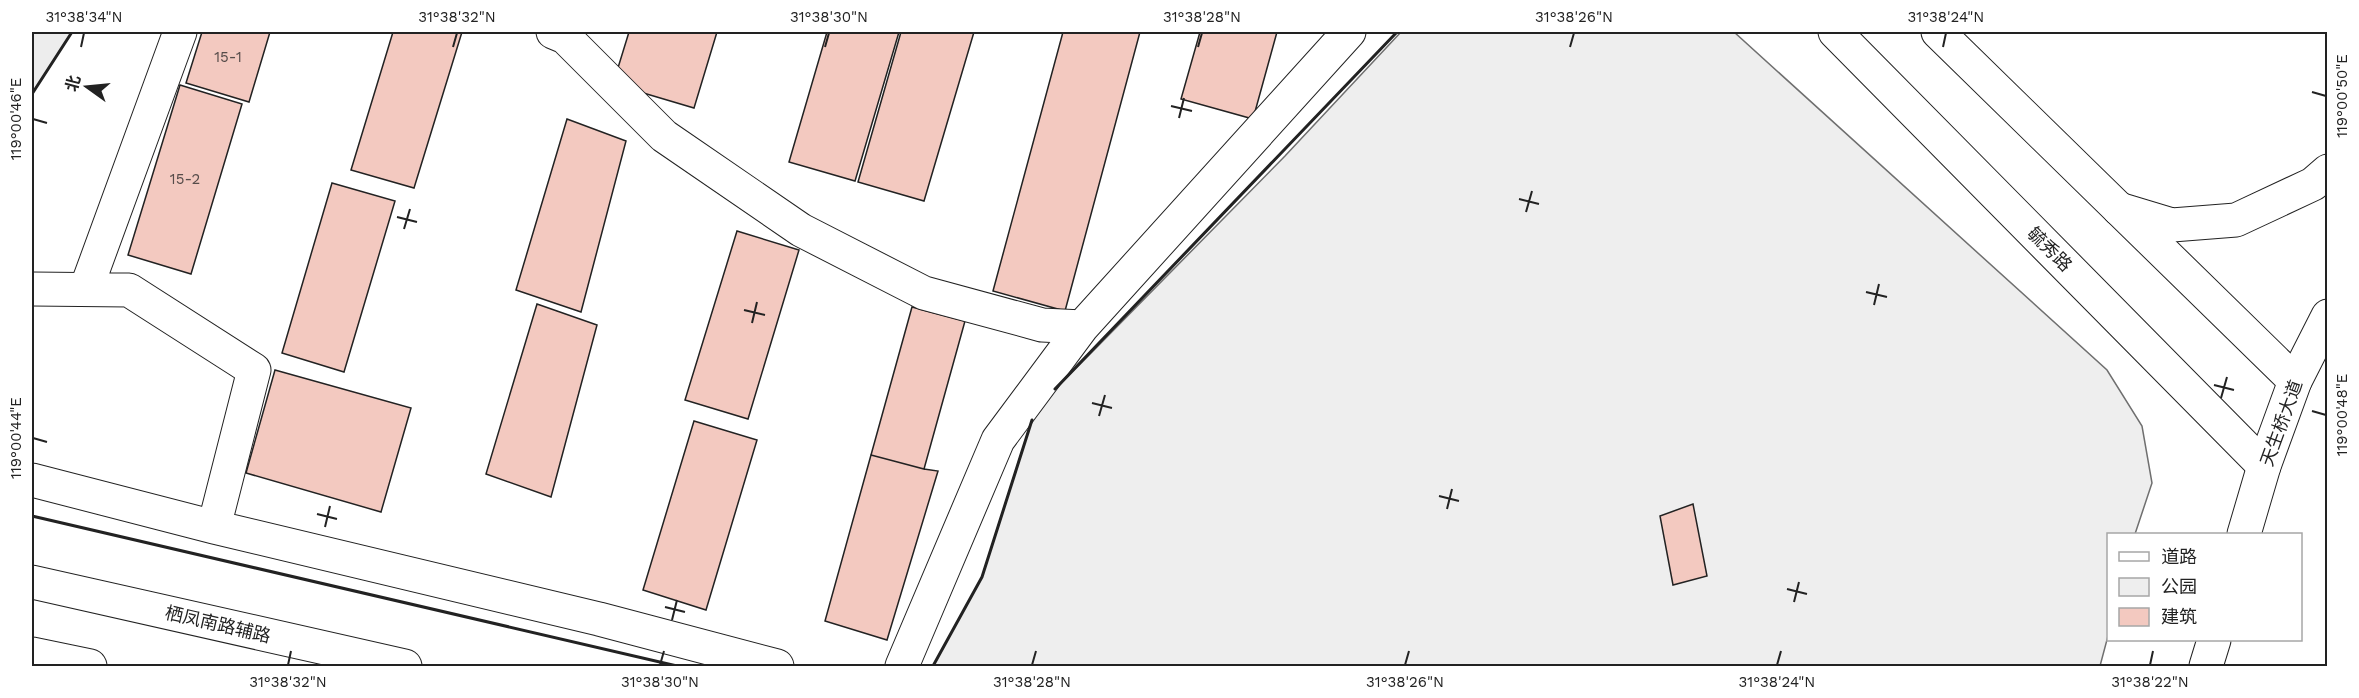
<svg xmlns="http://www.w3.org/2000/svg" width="2359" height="698" viewBox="0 0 2359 698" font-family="'Work Sans','Noto Sans SC',sans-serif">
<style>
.green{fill:#eee;stroke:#6f6f6f;stroke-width:1.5}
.parking{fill:#ededed;stroke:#6f6f6f;stroke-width:1.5}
.building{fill:#f3c9c0;stroke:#222;stroke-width:1.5}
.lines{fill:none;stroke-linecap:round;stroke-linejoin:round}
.street-casing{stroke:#222;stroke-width:35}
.secondary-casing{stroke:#222;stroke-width:35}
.primary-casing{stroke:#222;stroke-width:35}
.street{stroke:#fff;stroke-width:33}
.secondary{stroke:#fff;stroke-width:33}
.primary{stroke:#fff;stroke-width:33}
.wall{stroke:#222;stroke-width:3}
.ticks{fill:none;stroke:#222;stroke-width:2}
.labels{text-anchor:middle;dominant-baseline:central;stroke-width:4.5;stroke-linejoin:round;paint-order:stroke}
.number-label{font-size:15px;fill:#564c4a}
.street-label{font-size:18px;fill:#222;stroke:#fff}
.neatline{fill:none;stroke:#222;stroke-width:2}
.ticks-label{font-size:15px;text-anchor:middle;fill:#222}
</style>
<rect width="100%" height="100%" fill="#fff"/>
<path class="green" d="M1401 32H1734L2107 370 2142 426 2152 483 2135 534H2108V636L2100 666H933L982 577 1035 410 1285 156Z"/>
<path class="parking" d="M32 32H72L32 94Z"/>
<path class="building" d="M202 32H270L249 102 186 83Z
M393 32H462L414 188 351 170Z
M629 32H717L694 108 613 84Z
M827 32H899L855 181 789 162Z
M901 32H974L924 201 858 182Z
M1063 32H1140L1065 311 993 291Z
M1200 32H1277L1253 119 1181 99Z
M180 85 242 104 191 274 128 255Z
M567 119 626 141 581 312 516 290Z
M332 183 395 201 344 372 282 353Z
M737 231 799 250 748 419 685 400Z
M537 304 597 325 551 497 486 474Z
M912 307 965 321 924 469 871 455Z
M275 370 411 408 381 512 246 473Z
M694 421 757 440 706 610 643 590Z
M871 455 924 469 938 471 887 640 825 621Z
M1693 504 1707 576 1673 585 1660 516Z"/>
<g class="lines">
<g class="street-casing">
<path id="street" d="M553 32 565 37 664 136 801 230 924 293 1042 325 1082 327 1349 32
M32 289 129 290 254 370 214 527
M86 289 180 32
M32 480 214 527 599 619 777 666
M902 666 998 440 1082 327"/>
</g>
<g class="secondary-casing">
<path id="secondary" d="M1835 32 2264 466
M1938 32 2295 381
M32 582 405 666"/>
</g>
<g class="primary-casing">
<path id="primary" d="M2119 209 2172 225 2236 220 2313 184 2328 171
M2244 534 2264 466 2295 381 2328 316
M32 654 90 666
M2206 666 2214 640"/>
</g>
<use href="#street" class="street"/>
<use href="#secondary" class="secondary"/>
<use href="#primary" class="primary"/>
<path class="wall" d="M32 94 72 32
M1055 389 1397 32
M32 516 677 666
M933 666 982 577 1032 420"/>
</g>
<path class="ticks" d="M81 47 84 33M453 47 457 33M825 47 829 33M1198 47 1202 33M1570 47 1574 33M1943 47 1946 33M2312 92 2326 96M1171 106 1192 111M1179 118 1184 98M33 119 47 123M1519 199 1539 204M1526 212 1532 191M397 217 417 222M404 229 410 209M1866 292 1887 297M1874 305 1879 284M744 310 765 315M752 323 757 302M2214 385 2234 390M2221 398 2227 377M1092 403 1112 408M2312 411 2326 415M1099 416 1105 395M33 438 47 442M1439 496 1459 501M1447 509 1452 489M317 514 337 519M325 527 330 506M1787 589 1807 594M1794 602 1799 582M665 607 685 612M672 620 677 600M288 665 291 651M660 665 664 651M1032 665 1036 651M1405 665 1409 651M1777 665 1781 651M2150 665 2153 651"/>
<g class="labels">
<g class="number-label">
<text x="228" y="57">15-1</text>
<text x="185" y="179">15-2</text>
</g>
<g class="street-label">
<text transform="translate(2050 249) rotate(45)">毓秀路</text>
<text transform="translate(2281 423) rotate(-70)">天生桥大道</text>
<text transform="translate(218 624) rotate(13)">栖凤南路辅路</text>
</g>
</g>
<rect width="2359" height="698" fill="none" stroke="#ffffff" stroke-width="66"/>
<rect x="2107" y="533" width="195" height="108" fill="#ffffff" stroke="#a7a7a7" stroke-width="1.5"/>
<rect x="2119" y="552" width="30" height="9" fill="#ffffff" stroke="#a7a7a7" stroke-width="1.5"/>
<text x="2161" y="563" font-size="18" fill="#222222">道路</text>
<rect x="2119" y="578" width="30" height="18" fill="#eeeeee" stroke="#a7a7a7" stroke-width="1.5"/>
<text x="2161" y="593" font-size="18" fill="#222222">公园</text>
<rect x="2119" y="608" width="30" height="18" fill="#f3c9c0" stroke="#a7a7a7" stroke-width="1.5"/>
<text x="2161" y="623" font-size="18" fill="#222222">建筑</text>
<g transform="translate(87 87) rotate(285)" stroke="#ffffff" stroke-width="4.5" paint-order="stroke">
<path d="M0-4.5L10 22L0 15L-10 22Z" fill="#222222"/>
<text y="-9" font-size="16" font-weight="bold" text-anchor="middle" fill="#222222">北</text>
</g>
<rect x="33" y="33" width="2293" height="632" class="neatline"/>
<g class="ticks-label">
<text x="84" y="22">31°38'34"N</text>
<text x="457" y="22">31°38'32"N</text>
<text x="829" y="22">31°38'30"N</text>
<text x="1202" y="22">31°38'28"N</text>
<text x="1574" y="22">31°38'26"N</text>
<text x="1946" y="22">31°38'24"N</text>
<text transform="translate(2342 96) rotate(-90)" y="5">119°00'50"E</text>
<text transform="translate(16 119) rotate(-90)" y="5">119°00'46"E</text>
<text transform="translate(2342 415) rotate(-90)" y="5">119°00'48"E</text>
<text transform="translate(16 438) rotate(-90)" y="5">119°00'44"E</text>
<text x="288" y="687">31°38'32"N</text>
<text x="660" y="687">31°38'30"N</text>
<text x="1032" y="687">31°38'28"N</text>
<text x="1405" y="687">31°38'26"N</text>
<text x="1777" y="687">31°38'24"N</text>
<text x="2150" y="687">31°38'22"N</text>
</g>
</svg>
